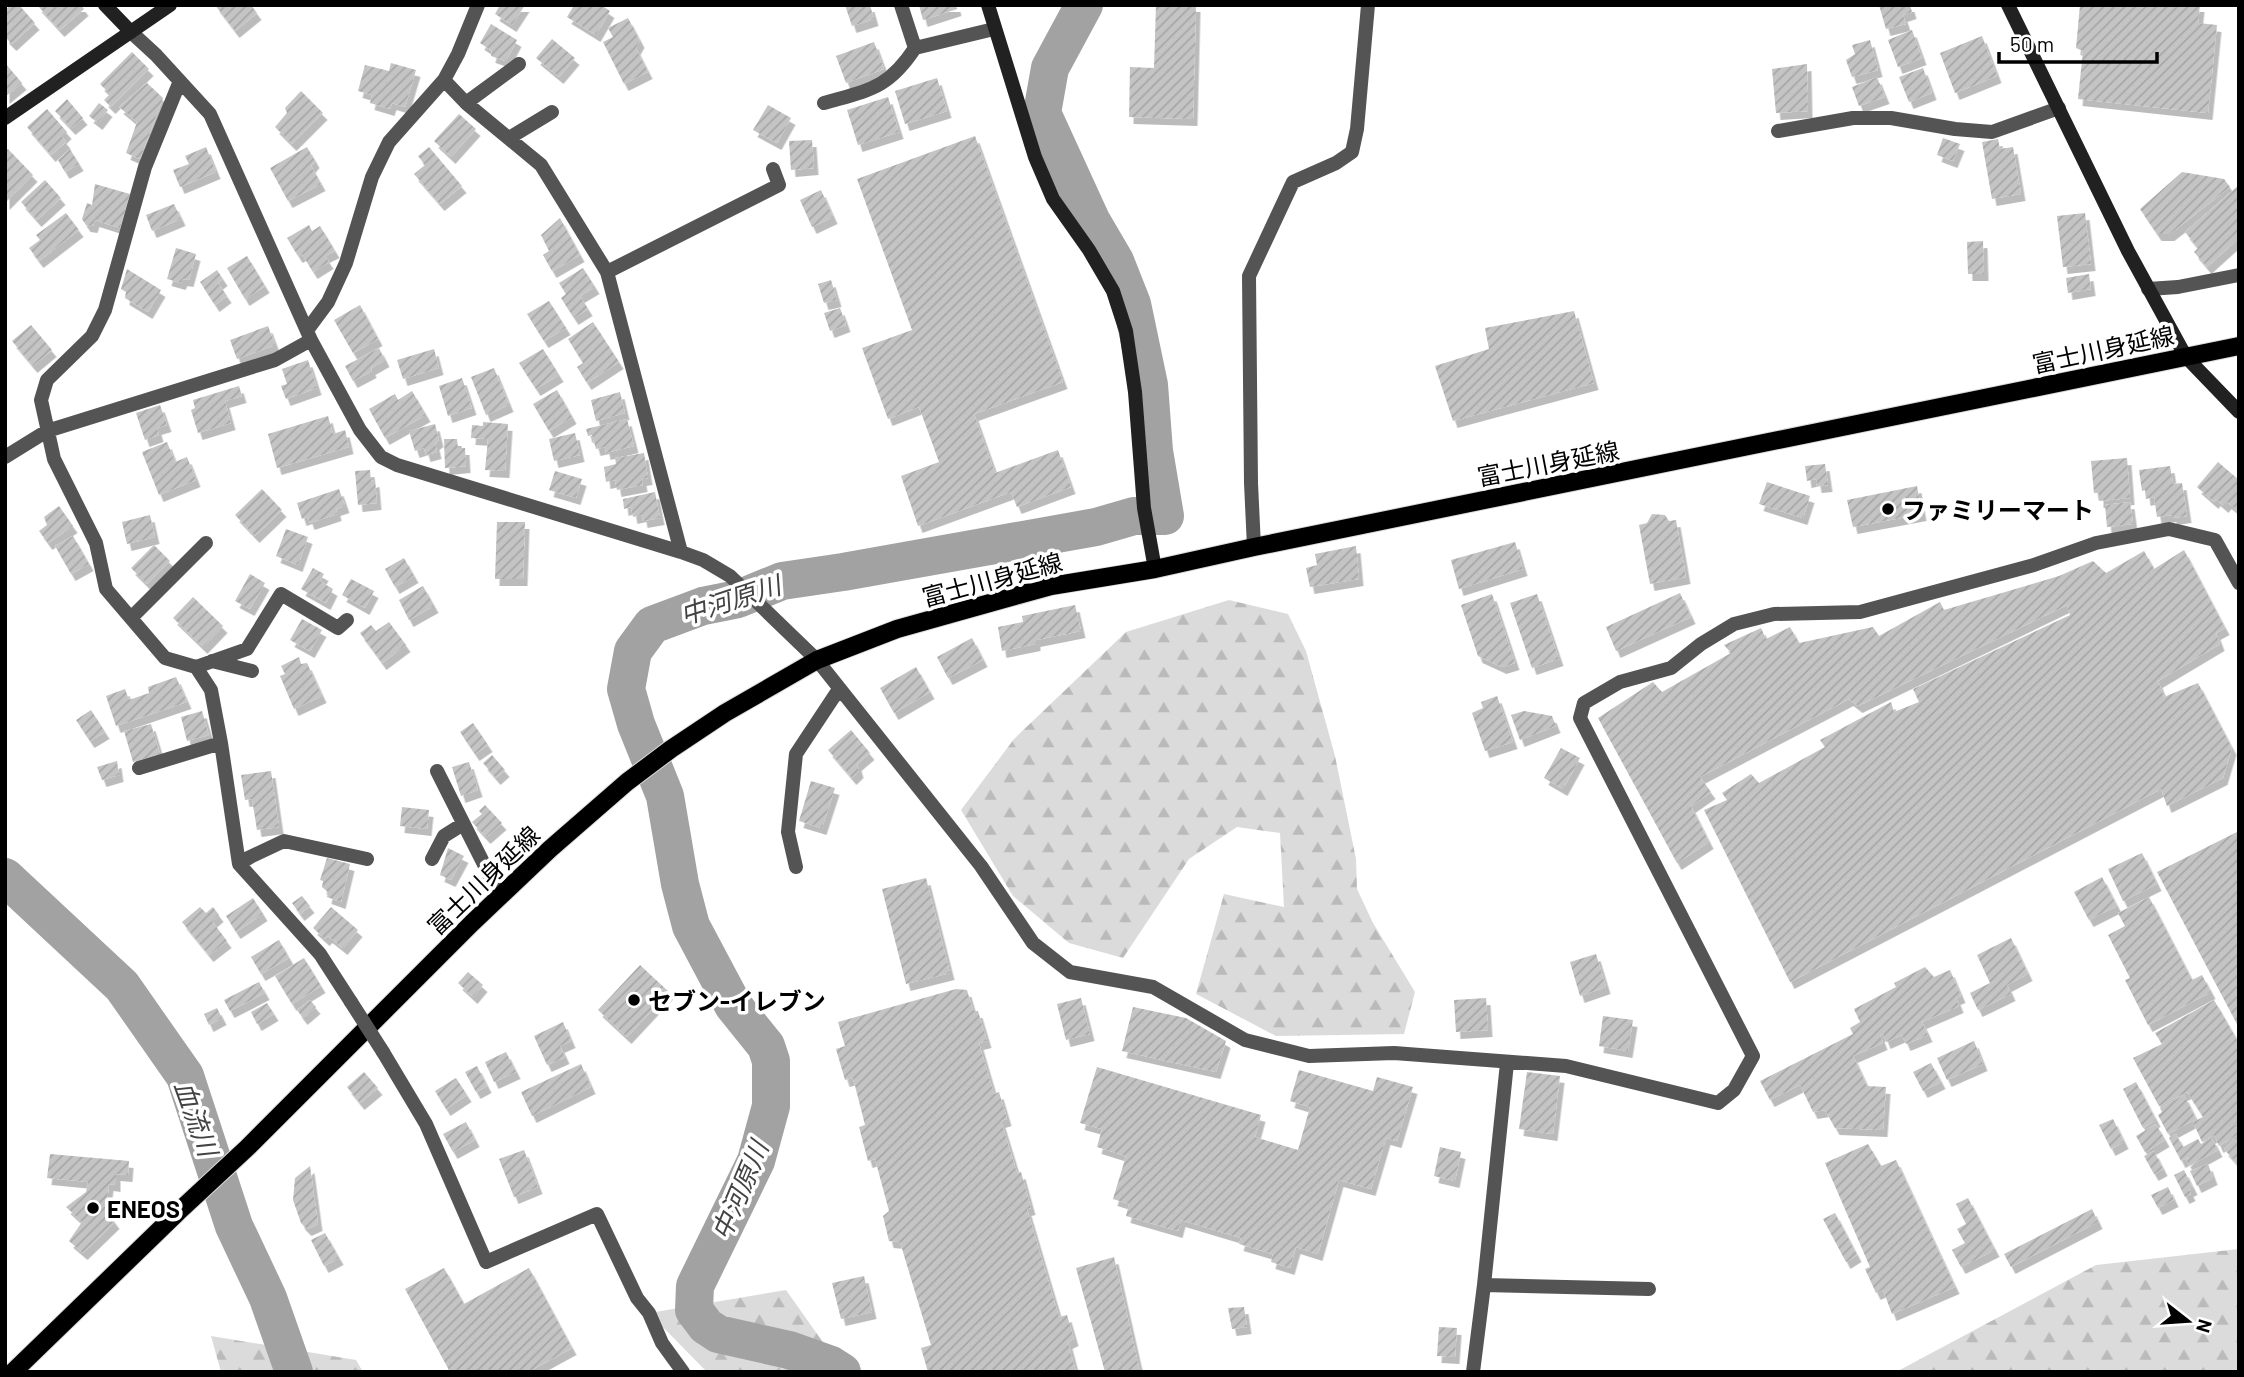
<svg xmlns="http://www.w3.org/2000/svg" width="2244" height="1377" viewBox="0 0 2244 1377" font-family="Barlow,'Noto Sans JP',sans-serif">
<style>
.forest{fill:url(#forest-firs)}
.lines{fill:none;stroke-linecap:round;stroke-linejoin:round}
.river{stroke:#a2a2a2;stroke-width:38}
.building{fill:url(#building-hatch);filter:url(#shadow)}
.primary-casing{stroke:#dbdbdb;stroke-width:20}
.street{stroke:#545454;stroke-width:14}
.secondary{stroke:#212121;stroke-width:14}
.primary{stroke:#000;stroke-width:18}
.street-bridge{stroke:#545454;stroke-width:14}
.poi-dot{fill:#000;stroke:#fff;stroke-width:2.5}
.labels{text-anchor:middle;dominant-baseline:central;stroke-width:7;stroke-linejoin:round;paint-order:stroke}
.street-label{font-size:24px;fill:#000;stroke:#fff}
.poi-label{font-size:24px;font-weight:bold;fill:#000;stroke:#fff;text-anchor:start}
.water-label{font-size:26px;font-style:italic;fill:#434343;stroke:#fff}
</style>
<defs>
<pattern id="forest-firs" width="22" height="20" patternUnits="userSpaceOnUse" patternTransform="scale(1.75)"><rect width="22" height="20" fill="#dbdbdb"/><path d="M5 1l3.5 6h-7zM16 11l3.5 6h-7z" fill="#bababa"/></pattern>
<pattern id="building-hatch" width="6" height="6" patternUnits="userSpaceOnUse" patternTransform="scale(1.75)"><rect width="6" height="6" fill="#c4c4c4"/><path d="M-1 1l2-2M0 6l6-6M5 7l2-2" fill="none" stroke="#a7a7a7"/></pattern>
<filter id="shadow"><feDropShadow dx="4.5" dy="7" stdDeviation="0" flood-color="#0004"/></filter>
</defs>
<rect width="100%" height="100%" fill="#fff"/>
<path class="forest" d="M1229 600 1288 614 1306 651 1335 756 1356 859 1357 889 1373 923 1415 992 1404 1034 1276 1036 1196 994 1224 894 1284 907 1280 833 1237 827 1189 859 1123 958 1069 943 1013 896 961 810 1014 739 1126 632Z
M2239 1249V1372H1896L2096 1265Z
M786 1290 844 1372H707L649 1313Z
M211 1336 356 1360 363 1372H221Z"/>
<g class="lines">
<path class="river" d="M5 877 122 986 185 1076 234 1226 268 1298 294 1372
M842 1372 831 1365 789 1350 718 1334 706 1326 694 1310 695 1286 756 1161 771 1106V1061L766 1046 733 1005 691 926 680 884 665 796 636 724 626 689 633 651 652 625 703 606 738 599 782 581 843 572 1096 527 1134 516H1165L1154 451 1149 385 1132 304 1115 261 1091 220 1042 113 1050 68 1084 5"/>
</g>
<path class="building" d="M11 5H19L35 23 12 44 5 37V10Z
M37 5H81L84 9 60 30Z
M215 5H251L257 13 235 31Z
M500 5H525L512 25 495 14Z
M570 5H601L610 11 596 35 567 17 573 7Z
M845 5H870L874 19 852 26Z
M919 5H956L957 9 923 20Z
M1156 5H1196L1193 119 1129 117 1130 67 1154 68Z
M1879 5H1910L1912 12 1903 15 1906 24 1886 29Z
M2080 5H2200L2198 23 2217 25 2208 113 2078 99 2083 51 2076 48Z
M628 18 640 41 636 48 648 72 624 84 603 42 613 37 608 28Z
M491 24 517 40 506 61 491 56 492 51 480 43Z
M1912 30 1922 58 1898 67 1888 40Z
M1982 36 1997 76 1955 93 1940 53Z
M552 39 575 58 559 77 536 58Z
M1870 40 1878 70 1852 77 1846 60 1855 54 1852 45Z
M874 42 884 69 846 83 836 56Z
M132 52 149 69 111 107 104 100 110 94 100 84Z
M5 63 22 83 5 97Z
M391 63 416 70 405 107 392 103 390 109 370 103 372 95 358 91 365 65 389 71Z
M1807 64 1808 111 1776 113 1772 69Z
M1923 68 1932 93 1909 102 1899 77Z
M1877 77 1885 97 1859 106 1852 87Z
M937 78 947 111 905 124 895 91Z
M147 83 163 98 140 159 126 153 137 122 119 107Z
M301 91 323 113 292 144 275 127 287 113 285 108Z
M888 97 899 132 858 145 847 110Z
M67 99 83 118 71 128 55 111Z
M99 103 108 110 98 123 89 116Z
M768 105 791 118 777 143 753 130Z
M47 109 67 132 62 137 66 142 51 155 27 127Z
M459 114 476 129 451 157 434 141Z
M975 136 1063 382 974 414 995 473 1058 450 1071 487 1017 507 1011 492 918 526 901 476 939 462 919 407 888 419 862 348 912 330 857 179Z
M1943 138 1960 144 1953 161 1937 155Z
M1998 139 2000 149 2013 147 2021 194 1992 199 1982 142Z
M812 140 814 168 791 170 789 141Z
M206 147 216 172 180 187 173 170 189 164 185 156Z
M307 147 315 161 311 166 321 184 288 201 270 168Z
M429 147 462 186 440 204 414 174 425 165 418 156Z
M8 149 33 175 5 203V151Z
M70 149 79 164 65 172 58 160Z
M2182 172 2224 179 2230 187 2170 234H2157L2140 209Z
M45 180 61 198 37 220 21 202Z
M95 184 130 194 120 228 95 220 93 226 86 225 82 219 87 203 92 205Z
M2239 185V238L2207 267 2194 252 2198 248 2185 232Z
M821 190 833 217 812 227 800 200Z
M174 204 181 219 152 231 146 215Z
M66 213 79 230 39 261 29 248 40 240 36 235Z
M2085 213 2091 264 2063 267 2057 216Z
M560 218 580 255 552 271 543 255 549 251 541 235Z
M309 225 312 231 320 226 335 251 325 256 329 262 313 272 302 254 298 256 287 238Z
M1983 241 1984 274H1968L1967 242Z
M176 248 196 254 189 280 183 279 181 283 167 279Z
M247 256 265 286 245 299 227 268Z
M583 268 595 287 580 296 588 309 574 318 561 298 566 294 559 283Z
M127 269 161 290 148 312 125 298 126 292 121 289Z
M217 270 223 279 218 283 227 296 215 305 200 282Z
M2089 274 2091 289 2068 293 2066 278Z
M831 280 837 300 824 303 818 284Z
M549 301 566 328 544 341 527 314Z
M360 305 378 339 353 353 334 320Z
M840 308 846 325 830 331 824 313Z
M1574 311 1594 383 1453 421 1435 366 1489 349 1485 328Z
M593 322 619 362 587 383 577 367 583 363 568 339Z
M31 325 52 350 33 366 12 341Z
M268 326 275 345 237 359 230 340Z
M379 348 385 360 371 368 372 371 353 381 345 366Z
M434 349 439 368 403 379 397 360Z
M543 349 559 375 536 389 519 363Z
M308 360 317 388 286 399 281 386 287 384 282 369Z
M494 368 509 405 486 415 471 377Z
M462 378 472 408 448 416 439 386Z
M239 386 242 396 225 401 231 423 198 433 191 410 195 408 193 400Z
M557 390 572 417 549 431 533 404Z
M412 391 426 415 385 438 369 409 395 394 398 400Z
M620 392 625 413 596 421 591 400Z
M160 405 167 425 157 428 159 435 145 440 136 413Z
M328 416 333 434 345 430 349 447 277 468 268 434Z
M627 419 634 446 606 453 605 447 596 449 592 435 588 436 586 429Z
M483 422 508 424 505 471 485 470 488 439 471 438 472 425 483 426Z
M435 424 439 440 435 443 437 452 426 455 424 448 415 451 409 431Z
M575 433 580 455 554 461 549 439Z
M444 439H457L458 448H465L466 466 445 468Z
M167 442 175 462 187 457 196 480 159 495 142 452Z
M644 453 648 478 642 479 643 485 617 490 615 480 606 482 604 467 616 464 615 458Z
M2127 458 2130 498 2099 501V493H2094L2091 461Z
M2218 462 2239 480V512L2227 502 2224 506 2216 499 2214 502 2197 487Z
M1825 464 1828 485 1817 486 1816 479 1807 481 1805 466Z
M2170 466 2173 484 2182 483 2187 516 2172 518V515L2157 517 2154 497 2146 499 2145 490 2142 491 2139 470Z
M370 470 371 481 375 480 377 503 358 505 355 471Z
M555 471 582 479 576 498 549 490Z
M1767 482 1810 496 1803 518 1759 504Z
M1917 486 1922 514 1853 527 1847 500Z
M262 489 282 510 255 536 235 515Z
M339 489 345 506 336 509 337 514 310 523 308 517 302 519 297 503Z
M655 492 660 518 643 521 642 515 633 517 631 507 624 509 623 499Z
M2130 502 2133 524 2107 527 2105 505Z
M59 506 73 526 48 543 39 531 47 525 44 517Z
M1652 514 1665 515 1669 521 1676 520 1686 577 1650 584 1639 525 1647 523Z
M150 515 155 537 127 544 122 522Z
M497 522H525L523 579H495Z
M286 529 308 537 298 565 276 556Z
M73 536 89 564 71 574 55 546Z
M1515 542 1523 569 1459 589 1451 560Z
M154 545 170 561 147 584 131 568Z
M1356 546 1359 579 1310 587 1306 568 1317 565 1315 554Z
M2184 550 2225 628 2216 633 2220 644 2158 681 2164 697 2198 683 2232 748 2223 778 2167 806 2161 789 1790 982 1704 810 1727 800 1722 793 1751 774 1759 783 1825 747 1820 740 1891 702 1894 712 1919 702 1913 689 2070 615 2067 605 1858 706 1849 699 1700 777 1711 792 1691 806 1709 842 1677 863 1598 718 1653 682 1662 692 1731 653 1724 645 1761 628 1766 639 1790 627 1799 643 1873 627 1879 636 1940 602 1944 610 2059 576 2093 561 2106 573 2144 551 2154 569Z
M404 558 414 576 395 587 385 569Z
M313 568 324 574 320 581 333 589 326 603 301 589Z
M250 574 265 583 250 609 235 601Z
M351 579 374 591 365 608 342 595Z
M423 586 434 606 409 620 399 600Z
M1680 593 1691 617 1616 651 1606 627Z
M1492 594 1515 663 1502 667 1478 656 1461 605Z
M1537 594 1559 659 1532 668 1510 603Z
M193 597 223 626 203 647 173 618Z
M1075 605 1081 631 1036 640V644L1002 651 998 627 1023 622 1022 616Z
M302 619 322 630 310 651 290 640Z
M389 622 406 645 382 663 360 633 371 625 376 631Z
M972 638 983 660 948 678 937 657Z
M299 657 301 664 307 663 322 696 294 709 280 676 285 674 281 666Z
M916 667 930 692 894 713 880 688Z
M176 677 187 702 116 726 106 696 125 689 129 700 149 693 148 687Z
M1497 696 1513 742 1485 751 1472 713 1483 708 1481 702Z
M91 710 105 732 90 741 76 720Z
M202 711 209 735 187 741 181 717Z
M1524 711 1552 716 1556 726 1520 740 1511 715Z
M473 723 488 745 475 754 460 732Z
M151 724 160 754 133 762 124 731Z
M851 730 870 753 857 764 859 771 852 778 828 750Z
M1561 748 1580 758 1563 789 1544 778Z
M492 755 505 770 496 778 483 763Z
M117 761 119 775 102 780 97 767Z
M469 762 478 790 461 796 452 767Z
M271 771 279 827 257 830 252 799 245 800 241 775Z
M811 781 835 788 822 828 799 821Z
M485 805 502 823 486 837 472 822 482 814 479 811Z
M402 807 429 810 427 829 400 826Z
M2239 831V1028L2157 872Z
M448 848 464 856 451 880 440 875Z
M2142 853 2157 884 2123 901 2108 869Z
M327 858 350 864 341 902 327 897 328 892 322 887 323 881 320 880Z
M2102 877 2117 906 2089 920 2074 892Z
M926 878 950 973 906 984 882 889Z
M302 896 310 906 300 914 292 903Z
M2149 897 2192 980 2202 975 2211 992 2148 1025 2125 980 2130 978 2108 935 2125 926 2118 913Z
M253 898 263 914 236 932 226 916Z
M200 907 206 913 213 907 219 915 212 921 227 941 209 955 182 922Z
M331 907 358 930 343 948 328 936 325 939 313 928Z
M2011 938 2028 974 2007 985 2011 994 1978 1010 1970 993 1990 983 1977 955Z
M279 940 289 958 261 974 251 957Z
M1596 954 1606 987 1580 996 1570 962Z
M304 958 321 986 292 1004 275 976Z
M640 965 669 992 627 1037 598 1010Z
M1925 967 1934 977 1950 970 1961 996 1956 998 1959 1006 1922 1022 1928 1035 1906 1044 1902 1035 1886 1042 1883 1034 1880 1035 1883 1043 1853 1056 1867 1086 1886 1087 1883 1130 1835 1128 1825 1110 1813 1112 1800 1085 1770 1100 1760 1081 1853 1034 1850 1028 1860 1022 1854 1009 1896 987 1894 983Z
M468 972 483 985 473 997 458 983Z
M259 982 265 993 230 1011 224 1000Z
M956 989 967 990 973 1011H978L987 1041 979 1043 994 1094 999 1092 1007 1119 1001 1121 1017 1173 1021 1172 1031 1208 1027 1209 1059 1317 1067 1315 1074 1339 1068 1342 1076 1372H928L921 1348 931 1345 900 1242 889 1241 883 1216 889 1211 875 1159 868 1161 859 1127 865 1125 853 1078 845 1080 836 1049 845 1046 838 1022Z
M1081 998 1090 1034 1066 1040 1057 1004Z
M1486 998 1488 1030 1456 1032 1454 1000Z
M310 1000 316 1007 303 1018 297 1010Z
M2214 1000 2239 1043V1122L2228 1128 2239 1123V1134L2219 1146 2214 1135 2202 1142 2193 1122 2203 1117 2187 1092 2159 1106 2133 1058 2162 1044 2155 1033Z
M267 1003 274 1014 257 1024 251 1012Z
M1133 1007 1186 1018 1226 1041 1216 1072 1122 1051Z
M217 1008 222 1018 209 1025 204 1014Z
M1603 1016 1633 1020 1628 1051 1599 1046Z
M563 1022 571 1041 560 1046 565 1057 547 1065 534 1036Z
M1974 1041 1983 1064 1947 1080 1937 1058Z
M506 1052 516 1072 494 1082 485 1062Z
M1931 1063 1941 1082 1923 1091 1913 1072Z
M581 1064 591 1087 532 1116 521 1092Z
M477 1066 487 1086 476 1092 465 1072Z
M1097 1067 1261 1115 1255 1137 1298 1150 1310 1107 1290 1101 1299 1070 1373 1091 1377 1077 1413 1087 1397 1141 1386 1138 1371 1189 1339 1180 1318 1254 1296 1247 1290 1268 1271 1262 1273 1254 1239 1244 1241 1238 1181 1220 1178 1231 1126 1216 1129 1204 1113 1199 1126 1156 1097 1147 1102 1129 1080 1123Z
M364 1072 378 1088 360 1103 347 1087Z
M1527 1072 1560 1076 1553 1134 1519 1129Z
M456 1078 467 1095 446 1109 435 1091Z
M2136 1082 2156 1120 2143 1128 2123 1089Z
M2184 1095 2196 1119 2168 1134 2158 1115 2162 1112 2160 1108Z
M2113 1119 2124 1142 2111 1149 2099 1125Z
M466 1122 475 1140 453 1152 443 1134Z
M2156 1124 2165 1140 2145 1152 2136 1136Z
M2176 1134 2183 1147 2198 1139 2201 1144 2212 1138 2218 1150 2189 1166 2186 1160 2189 1157 2181 1161 2169 1138Z
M2234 1139 2239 1144V1166L2224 1149Z
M1868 1144 1881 1166 1896 1160 1955 1287 1892 1314 1883 1290 1876 1293 1865 1269 1870 1267 1825 1163Z
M1440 1147 1461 1152 1455 1181 1434 1176Z
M524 1150 538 1187 514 1197 499 1159Z
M2154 1151 2163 1169 2154 1174 2144 1156Z
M50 1154 129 1161 128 1175 116 1174V1185L109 1184 106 1210 115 1222 83 1253 69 1241 82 1222 66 1207 86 1192 88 1182 47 1178Z
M2208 1164 2213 1178 2197 1186 2190 1171Z
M310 1166 318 1224 307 1229 301 1223 293 1200 295 1178Z
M2184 1170 2193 1188 2189 1190 2191 1194 2185 1197 2174 1175Z
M2168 1187 2174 1200 2158 1208 2151 1195Z
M1968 1198 1995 1250 1961 1267 1952 1250 1965 1243 1957 1229 1966 1224 1956 1204Z
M2092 1209 2098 1222 2011 1267 2004 1254Z
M1835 1213 1857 1255 1846 1262 1823 1219Z
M325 1233 339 1258 324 1266 311 1240Z
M1114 1257 1140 1372H1105L1076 1268Z
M444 1268 464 1304 529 1268 572 1348 528 1372H450L405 1289Z
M864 1276 872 1312 841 1319 832 1283Z
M1244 1307 1247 1327 1232 1329 1228 1308Z
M1439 1327 1457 1328 1455 1357 1437 1356Z"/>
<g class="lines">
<g class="primary-casing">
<path id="primary" d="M13 1372 178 1212 247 1148 472 923 550 849 627 782 671 749 725 713 817 660 897 629 1051 586 1155 569 1254 547 2239 346"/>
</g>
<path class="street" d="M901 5 915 48
M131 32 156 55 210 114 311 340 360 430 381 457 397 465 681 552 703 560 730 576 817 660 981 866 1033 943 1070 972 1153 987 1245 1040 1309 1056 1394 1053 1566 1066 1718 1103 1734 1090 1753 1056 1580 718 1584 703 1620 682 1671 668 1701 644 1734 624 1774 614 1860 612 2034 565 2096 543 2169 529 2215 540 2239 583
M444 80 466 103 541 165 607 272 681 552
M180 81 145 167 105 310 92 336 47 380 41 400 54 459 96 543 106 589 165 658 196 667 211 690 221 743 239 864 250 857 284 841 367 859
M466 103 519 64
M824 103C869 90 888 89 915 48L994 29
M1778 131 1853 118H1891L1955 129 1992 132 2059 108
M509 138 552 112
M607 272 779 185 773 169
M2148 289 2178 287 2239 275
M308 329 328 302 346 263 372 177 389 142 444 80 458 54 478 5
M5 457 47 431 275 360 311 340
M1254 547 1251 483 1249 276 1293 182 1336 163 1352 152 1357 129 1368 5
M131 618 206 543
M212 661 252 671
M196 667 247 649 281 594 338 628 347 620
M139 768 221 743
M437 771 500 896
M432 859 444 836 463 824
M239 864 320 954 351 1002
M796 867 788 832 796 754 839 689
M383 1052 426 1124 486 1262 597 1214 637 1298 649 1313 662 1343 683 1372
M1484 1285 1649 1289
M1473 1372 1484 1285 1507 1063"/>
<path class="secondary" d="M105 5 131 32
M988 5 1035 157 1053 199 1089 250 1113 291 1126 331 1135 392 1144 508 1155 569
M2008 5 2128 251 2186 357 2239 412
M5 118 170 5"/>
<use href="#primary" class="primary"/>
<path class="street-bridge" d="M351 1002 383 1052"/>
</g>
<g class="poi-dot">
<circle cx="1888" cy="509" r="7"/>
<circle cx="634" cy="1000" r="7"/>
<circle cx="93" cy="1208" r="7"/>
</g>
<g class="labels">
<g class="street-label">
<text transform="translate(2103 349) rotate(-12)">富士川身延線</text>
<text transform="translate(1548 463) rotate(-11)">富士川身延線</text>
<text transform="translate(992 579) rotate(-15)">富士川身延線</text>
<text transform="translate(483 880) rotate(-44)">富士川身延線</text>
</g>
<g class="poi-label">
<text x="1902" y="509">ファミリーマート</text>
<text x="648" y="1000">セブン-イレブン</text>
<text x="107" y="1208">ENEOS</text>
</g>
<g class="water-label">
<text transform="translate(730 599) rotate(-18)">中河原川</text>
<text transform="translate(197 1118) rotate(70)">血流川</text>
<text transform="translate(739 1190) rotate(-67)">中河原川</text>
</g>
</g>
<rect width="2244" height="1377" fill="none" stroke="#000000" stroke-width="14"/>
<g transform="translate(2188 1321) rotate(107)" stroke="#ffffff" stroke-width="5" paint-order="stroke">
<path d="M0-5L12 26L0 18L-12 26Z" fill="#000000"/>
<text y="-10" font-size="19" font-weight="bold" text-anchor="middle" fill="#000000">N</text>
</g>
<path d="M1999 52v10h158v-10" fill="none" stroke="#000000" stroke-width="3.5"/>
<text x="2010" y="52" font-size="21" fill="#000000" stroke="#ffffff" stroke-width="5" paint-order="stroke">50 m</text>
</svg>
